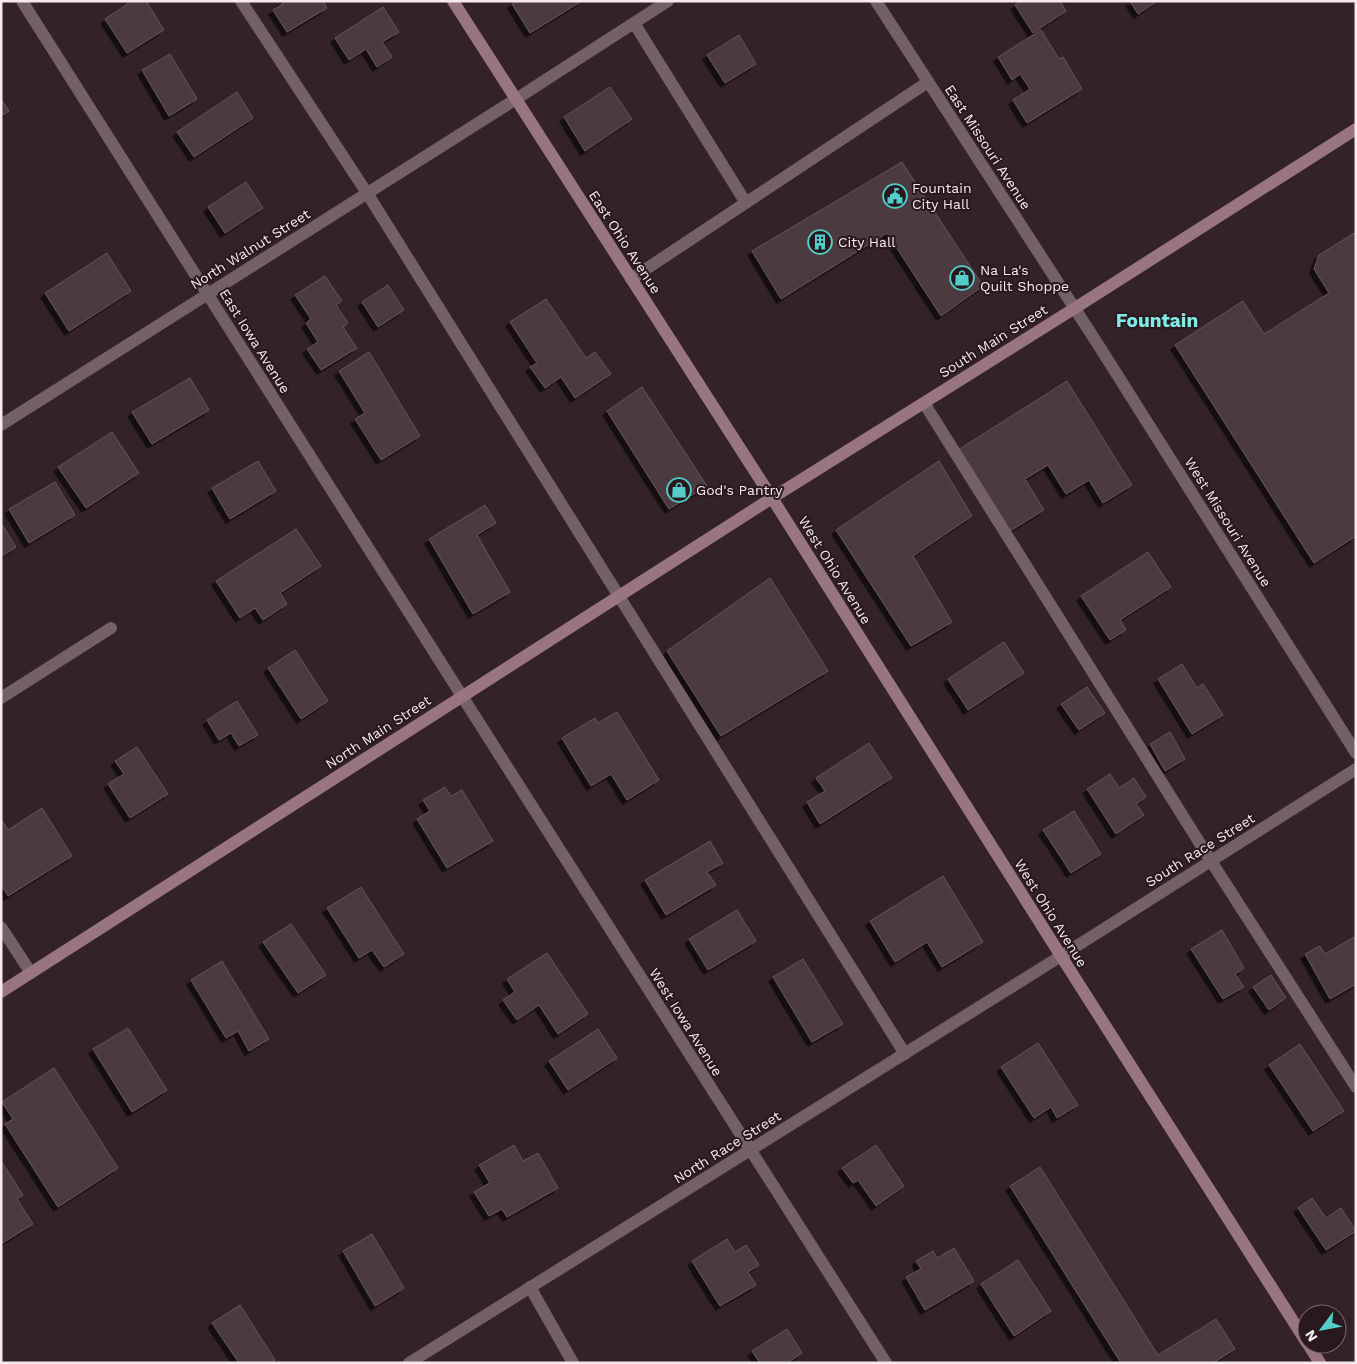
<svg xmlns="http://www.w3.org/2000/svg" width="1357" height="1364" viewBox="0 0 1357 1364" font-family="'Work Sans',sans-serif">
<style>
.building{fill:#4c3a40;stroke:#67545a;filter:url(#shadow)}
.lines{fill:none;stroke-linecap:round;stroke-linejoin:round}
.service{stroke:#746067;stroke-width:12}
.minor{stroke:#746067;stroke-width:12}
.tertiary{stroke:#746067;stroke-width:12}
.secondary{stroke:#997481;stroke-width:12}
.labels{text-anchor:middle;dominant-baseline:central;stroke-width:4;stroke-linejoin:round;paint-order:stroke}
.street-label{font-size:14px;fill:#f6eaee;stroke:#29191e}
.poi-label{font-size:14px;fill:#f6eaee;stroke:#29191e;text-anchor:start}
.district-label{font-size:19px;font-weight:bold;fill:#7febe6;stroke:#29191e}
</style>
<defs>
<filter id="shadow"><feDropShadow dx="-4.5" dy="4.5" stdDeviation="0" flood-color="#0009"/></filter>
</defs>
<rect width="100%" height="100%" fill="#332228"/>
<path class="building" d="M132 1H146L164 30 127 53 105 19Z
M282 1H323L327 8 287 32 273 10 283 4Z
M516 1H582L530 33 512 4Z
M1021 1H1060L1066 11 1033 33 1015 5Z
M1130 1H1156V2L1138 14Z
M383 7 399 32 382 42 392 57 377 67 366 49 349 60 335 38Z
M1041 30 1059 59 1063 57 1082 89 1027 123 1013 100 1030 89 1020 74 1012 80 998 57Z
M739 35 756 64 725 83 707 55Z
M170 54 197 99 169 116 142 70Z
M610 87 632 119 585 151 564 117Z
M237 92 253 118 194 157 177 132Z
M1 99 9 111 1 116Z
M902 162 983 286 941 316 887 233 781 299 752 251Z
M246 182 263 208 225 233 208 207Z
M1356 232V536L1314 563 1175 345 1243 301 1264 334 1329 293 1314 269 1319 255Z
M107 253 131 291 69 331 45 293Z
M325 276 342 301 336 305 348 323 343 327 357 348 321 370 307 349 318 342 306 323 311 319 295 295Z
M388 285 404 310 378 327 362 302Z
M546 299 586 358 595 352 611 374 575 398 561 377 545 388 530 367 537 363 510 322Z
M369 352 420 436 381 460 355 419 365 413 339 371Z
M190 378 209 410 152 444 132 412Z
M1067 381 1132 485 1103 503 1089 480 1066 494 1048 465 1025 479 1044 510 1010 531 958 450Z
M642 387 707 486 669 509 607 411Z
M112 432 139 473 86 508 58 467Z
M258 461 276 491 230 519 212 488Z
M939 461 972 516 913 556 952 622 911 646 836 530Z
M55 482 75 515 29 543 9 509Z
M485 505 496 523 477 535 510 592 473 614 429 539Z
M1 523 16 547 1 557Z
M296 529 321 566 280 593 287 604 263 620 255 608 240 618 216 581Z
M1148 552 1171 587 1120 620 1126 630 1110 640 1081 596Z
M770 578 828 671 721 736 667 651Z
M1004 642 1024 673 968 710 948 679Z
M295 650 328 701 301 719 268 668Z
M1182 664 1197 688 1203 684 1223 715 1192 734 1158 679Z
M1087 687 1105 713 1079 730 1061 704Z
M237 701 258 735 239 746 231 733 219 740 207 720Z
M617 712 659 780 627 800 611 774 591 786 562 738 595 718 598 723Z
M1170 732 1185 759 1165 771 1150 744Z
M869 743 892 778 820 824 807 802 825 791 816 778Z
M137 747 168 794 130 818 108 784 124 774 115 761Z
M1110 774 1119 788 1134 778 1146 797 1136 804 1144 815 1116 834 1087 789Z
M445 787 451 796 462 790 493 841 447 868 417 819 430 811 423 800Z
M42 808 72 856 8 896 1 885V819L8 830Z
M1074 811 1101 854 1071 873 1043 830Z
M710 841 723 863 707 872 716 885 666 915 645 880Z
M943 876 983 942 942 967 927 942 895 962 870 921Z
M361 887 404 954 384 967 372 950 359 958 327 908Z
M737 910 756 941 708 970 689 939Z
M291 924 326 975 298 993 263 942Z
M1222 930 1244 968 1235 974 1244 987 1223 999 1191 949Z
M1356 936V984L1330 999 1305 954 1320 946 1325 954Z
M547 953 588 1014 558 1034 539 1005 517 1020 503 1000 515 992 507 979Z
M803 959 843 1024 812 1042 773 977Z
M222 961 269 1039 249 1051 238 1031 226 1038 191 980Z
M1271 975 1286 998 1269 1010 1253 987Z
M128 1028 167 1090 132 1112 93 1049Z
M598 1029 617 1058 568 1090 549 1061Z
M1038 1043 1078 1105 1057 1118 1051 1107 1034 1118 1001 1067Z
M1300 1044 1344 1111 1313 1131 1269 1065Z
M54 1068 118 1168 58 1207 5 1124 13 1119 2 1102Z
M514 1145 523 1161 538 1153 558 1188 507 1217 502 1209 489 1216 474 1192 490 1183 479 1165Z
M876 1145 904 1186 876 1206 858 1180 853 1183 842 1168Z
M1 1161 23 1195 17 1199 33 1224 1 1244Z
M1040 1167 1158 1355 1216 1319 1235 1349 1213 1363H1121L1010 1186Z
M1312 1198 1326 1218 1341 1208 1356 1231 1326 1250 1298 1208Z
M372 1234 404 1288 375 1306 343 1251Z
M727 1239 735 1252 746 1245 759 1265 748 1272 756 1285 720 1306 692 1261Z
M954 1248 974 1281 925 1310 906 1277 921 1269 916 1261 933 1251 937 1258Z
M1018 1260 1051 1311 1014 1336 981 1284Z
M240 1305 275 1360 271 1363H239L212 1323Z
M787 1329 802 1353 787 1363H760L752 1351Z"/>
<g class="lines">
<path class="service" d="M241 1 367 193 905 1054
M634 23 746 203
M631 279 928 82
M924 403 1211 861 1356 1087
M1 698 111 628
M530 1287 573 1363"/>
<path class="minor" d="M876 1 1099 346 1356 753
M516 99 668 1
M1 425 208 294
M462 696 886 1363
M1 927 31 973
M409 1363 1061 956 1356 769"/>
<path class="tertiary" d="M22 1 462 696
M208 294 516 99"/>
<path class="secondary" d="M453 1 772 498 1061 956 1307 1343
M1 992 772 498 1075 308 1356 129
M1308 1344 1320 1363"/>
</g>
<defs>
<g id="civic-ring" transform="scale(1.25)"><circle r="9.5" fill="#29191e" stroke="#53cdc9" stroke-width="1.5"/><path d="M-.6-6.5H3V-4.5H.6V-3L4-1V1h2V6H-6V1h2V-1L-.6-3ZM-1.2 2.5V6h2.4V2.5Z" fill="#53cdc9"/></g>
<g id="building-ring" transform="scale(1.25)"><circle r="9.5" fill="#29191e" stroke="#53cdc9" stroke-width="1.5"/><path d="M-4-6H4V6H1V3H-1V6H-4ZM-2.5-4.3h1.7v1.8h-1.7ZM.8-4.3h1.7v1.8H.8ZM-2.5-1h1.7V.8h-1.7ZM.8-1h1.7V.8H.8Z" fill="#53cdc9"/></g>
<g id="shop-ring" transform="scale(1.25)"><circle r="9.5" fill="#29191e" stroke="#53cdc9" stroke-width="1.5"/><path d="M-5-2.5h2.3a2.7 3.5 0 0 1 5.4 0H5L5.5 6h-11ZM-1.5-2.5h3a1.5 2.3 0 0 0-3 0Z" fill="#53cdc9"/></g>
</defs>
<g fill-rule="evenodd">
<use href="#civic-ring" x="895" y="196"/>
<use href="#building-ring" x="820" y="242"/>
<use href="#shop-ring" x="962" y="278"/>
<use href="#shop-ring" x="679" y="490"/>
</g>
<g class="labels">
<g class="street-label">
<text transform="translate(988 147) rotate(57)">East Missouri Avenue</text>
<text transform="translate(625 242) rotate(57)">East Ohio Avenue</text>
<text transform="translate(250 249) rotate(-32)">North Walnut Street</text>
<text transform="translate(255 341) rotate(58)">East Iowa Avenue</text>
<text transform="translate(993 341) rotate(-32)">South Main Street</text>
<text transform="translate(1228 522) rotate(58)">West Missouri Avenue</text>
<text transform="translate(835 570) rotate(58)">West Ohio Avenue</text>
<text transform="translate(378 732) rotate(-33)">North Main Street</text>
<text transform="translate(1200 850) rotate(-32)">South Race Street</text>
<text transform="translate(1051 913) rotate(58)">West Ohio Avenue</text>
<text transform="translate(686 1022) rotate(58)">West Iowa Avenue</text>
<text transform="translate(727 1147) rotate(-32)">North Race Street</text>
</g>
<g class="poi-label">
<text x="912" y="188">Fountain<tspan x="912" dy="16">City Hall</tspan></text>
<text x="838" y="242">City Hall</text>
<text x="980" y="270">Na La's<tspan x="980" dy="16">Quilt Shoppe</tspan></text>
<text x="696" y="490">God's Pantry</text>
</g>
<g class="district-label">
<text x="1157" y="320">Fountain</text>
</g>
</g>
<rect width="1357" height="1364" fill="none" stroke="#f6eaee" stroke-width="5"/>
<g transform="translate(1322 1329) rotate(238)"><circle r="24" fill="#29191e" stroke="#7b6d71"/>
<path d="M0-4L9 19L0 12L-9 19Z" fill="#53cdc9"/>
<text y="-8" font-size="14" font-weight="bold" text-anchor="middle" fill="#f6eaee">N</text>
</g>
</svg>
